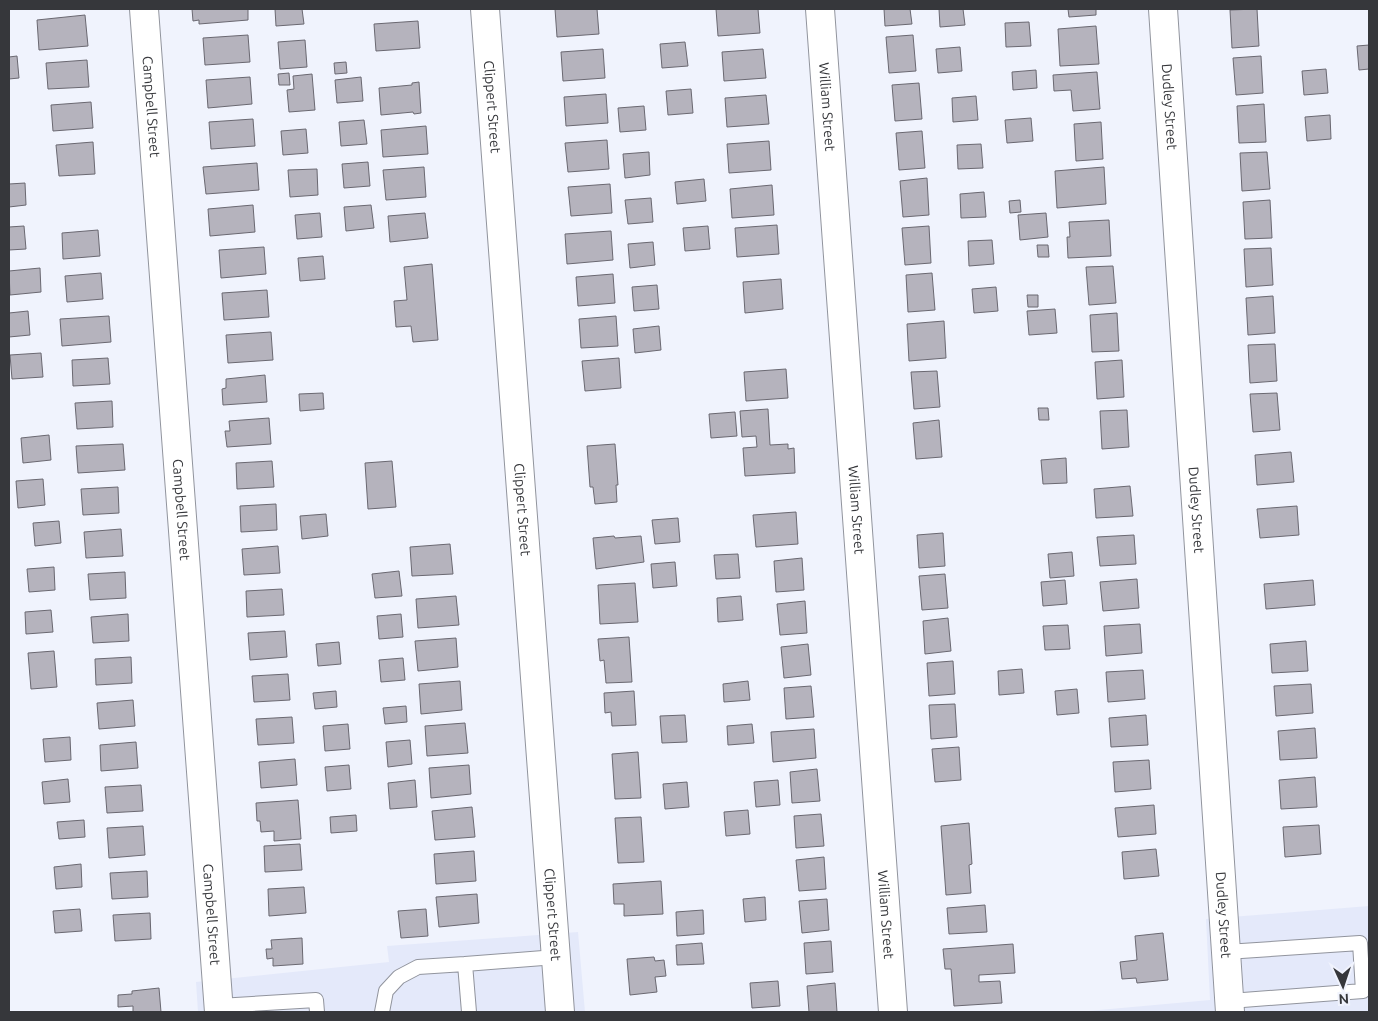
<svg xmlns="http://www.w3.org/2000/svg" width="1378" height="1021" viewBox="0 0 1378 1021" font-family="Ubuntu,sans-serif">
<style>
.built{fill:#e4e9fa}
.building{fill:#b5b3bd;stroke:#6a6871}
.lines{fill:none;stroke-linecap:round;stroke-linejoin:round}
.service-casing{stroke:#91949d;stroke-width:16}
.minor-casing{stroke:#91949d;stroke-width:30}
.service{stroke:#fff;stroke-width:14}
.minor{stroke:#fff;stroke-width:28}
.labels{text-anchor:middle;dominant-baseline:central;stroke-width:4;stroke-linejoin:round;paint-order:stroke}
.street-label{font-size:14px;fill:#36373b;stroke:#f0f3fd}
</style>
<rect width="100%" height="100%" fill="#f0f3fd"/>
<path class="built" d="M1369 906V1012H1077L1210 1000 1206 919Z
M578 932 585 1012H198L196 982 389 962 387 946Z"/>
<path class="building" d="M192 9H248V20L199 24V20L193 21Z
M275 9H302L304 24 276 26Z
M555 9H597L599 34 557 37Z
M716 9H758L760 33 718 36Z
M884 9H910L912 24 885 26Z
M939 9H963L965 25 940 27Z
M1068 9H1096V15L1069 17Z
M1257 9 1259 46 1232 48 1230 10Z
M85 15 88 46 39 50 37 20Z
M418 21 420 48 376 51 374 24Z
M1029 22 1031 46 1006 47 1005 23Z
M1096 26 1099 64 1060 66 1058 29Z
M248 35 250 62 205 65 203 38Z
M913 35 916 71 889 73 886 37Z
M305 40 307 67 280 69 278 42Z
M685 42 688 66 662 68 660 44Z
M1369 45V69L1359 70 1357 46Z
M960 47 962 71 938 73 936 49Z
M603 49 605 78 563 81 561 52Z
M763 49 766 78 724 81 722 52Z
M17 56 19 78 9 79V57Z
M1261 56 1263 93 1236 95 1233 58Z
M87 60 89 87 48 89 46 63Z
M346 62 347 73 335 74 334 63Z
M1326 69 1328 93 1304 95 1302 71Z
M1036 70 1037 88 1013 90 1012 72Z
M1097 72 1100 109 1073 111 1071 90 1054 91 1053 75Z
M289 73 290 85H279L278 74Z
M312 74 315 110 289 112 287 90 294 89 293 76Z
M250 77 252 104 208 108 206 80Z
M361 77 363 101 337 103 335 80Z
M419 82 421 113 414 114 413 112 381 115 379 88 412 85V83Z
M919 83 922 119 895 121 892 85Z
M691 89 693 113 668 115 666 91Z
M606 94 608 123 566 126 564 97Z
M766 95 769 124 727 127 725 98Z
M976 96 978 120 953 122 952 98Z
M91 102 93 128 53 131 51 105Z
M1264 104 1266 142 1239 143 1237 106Z
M644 106 646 130 620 132 618 108Z
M1330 115 1331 139 1307 141 1305 117Z
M1031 118 1033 141 1007 143 1005 120Z
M253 119 255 146 211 149 209 122Z
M364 120 367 144 341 146 339 122Z
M1101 122 1103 159 1076 161 1074 124Z
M426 126 428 154 383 157 381 130Z
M306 129 308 153 283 155 281 131Z
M922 131 925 168 899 170 896 133Z
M607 140 609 169 568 172 565 143Z
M769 141 771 170 729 173 727 144Z
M93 142 95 174 59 176 56 145Z
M981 144 983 168 958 169 957 145Z
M649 152 650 175 625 178 623 154Z
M1267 152 1270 189 1242 191 1240 153Z
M368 162 370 186 344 188 342 164Z
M257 163 259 190 206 194 203 167Z
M424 167 426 197 386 200 383 170Z
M1104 167 1106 204 1057 208 1055 171Z
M317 169 318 195 290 197 288 170Z
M927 178 929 215 903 217 900 181Z
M704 179 706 201 677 204 675 182Z
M25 183 26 205 9 207V184Z
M610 184 612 213 571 216 568 187Z
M772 185 774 215 732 218 730 189Z
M984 192 986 217 961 218 960 194Z
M651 198 653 222 628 224 625 200Z
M1020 200 1021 212 1010 213 1009 201Z
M1270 200 1272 238 1245 239 1243 202Z
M253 205 255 232 210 236 208 209Z
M371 205 374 228 346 231 344 207Z
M320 213 322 237 297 239 295 215Z
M425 213 428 238 390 242 388 216Z
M1046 213 1048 237 1020 240 1018 215Z
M1109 220 1111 256 1068 258 1067 237H1070L1069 222Z
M777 225 779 254 737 257 735 228Z
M24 226 26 249 9 250V227Z
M708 226 710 249 685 251 683 228Z
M929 226 931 263 905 265 902 228Z
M98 230 100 256 63 259 62 233Z
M611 231 613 260 567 264 565 234Z
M992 240 994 264 969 266 968 241Z
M653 242 655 265 630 268 628 244Z
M1037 245H1048L1049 257H1038Z
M264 247 266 274 221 278 219 250Z
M1271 248 1273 285 1246 287 1244 249Z
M323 256 325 279 300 281 298 258Z
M432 264 438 340 413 342 411 326 396 327 394 301 407 300 404 267Z
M1113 266 1116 303 1089 305 1086 267Z
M40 268 41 292 10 295 9 271Z
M101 273 103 299 67 302 65 276Z
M932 273 935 310 908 312 906 275Z
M613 274 615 303 578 306 576 277Z
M781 279 783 309 745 313 743 282Z
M657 285 659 309 634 311 632 287Z
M996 287 998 311 974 313 972 289Z
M267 290 269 317 224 320 222 293Z
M1027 295H1038V307H1028Z
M1273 296 1275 333 1248 335 1246 298Z
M1055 309 1057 333 1029 335 1027 311Z
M28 311 30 335 9 337V313Z
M1117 313 1119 351 1092 352 1090 315Z
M109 316 111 342 62 346 60 319Z
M616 316 618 346 581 348 579 319Z
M944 321 946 358 909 361 907 324Z
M659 326 661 350 635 353 633 329Z
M271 332 273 360 228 363 226 335Z
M1275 344 1277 381 1250 383 1248 345Z
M41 353 43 377 12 379 10 355Z
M108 358 110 384 73 386 72 360Z
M619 358 621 388 585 391 582 361Z
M1122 360 1124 397 1097 399 1095 362Z
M786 369 788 398 746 401 744 372Z
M937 371 940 407 914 409 911 372Z
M265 375 267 402 223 405 222 389 226 388V379Z
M323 393 324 409 300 411 299 394Z
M1277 393 1280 430 1253 432 1250 394Z
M112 401 113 427 77 429 75 403Z
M1038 408H1048L1049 420H1039Z
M768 409 770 445 788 444V449L794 448 795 473 745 476 743 448 757 447 756 436 742 437 740 411Z
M1127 410 1129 447 1102 449 1100 411Z
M735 412 737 436 711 438 709 414Z
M269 418 271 444 227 447 225 431H230L229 421Z
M939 420 942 457 916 459 913 423Z
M49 435 51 460 23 463 21 438Z
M123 444 125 470 78 473 76 446Z
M615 444 618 485H616L617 502 595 504 593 487H590L587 446Z
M1291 452 1294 482 1257 485 1255 455Z
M1066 458 1067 483 1043 484 1041 460Z
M272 461 274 487 237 489 236 463Z
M392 461 396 507 368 509 365 463Z
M43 479 45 505 18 508 16 481Z
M1130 486 1133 516 1096 518 1094 489Z
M118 487 119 513 83 515 81 489Z
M276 504 277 530 241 532 240 506Z
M1297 506 1299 535 1260 538 1257 509Z
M796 512 798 544 756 547 753 515Z
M326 514 328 536 302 539 300 516Z
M678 518 680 542 655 544 652 520Z
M59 521 61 543 35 546 33 523Z
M121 529 123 556 86 558 84 532Z
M943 533 945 566 919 568 917 535Z
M1134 535 1136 564 1100 566 1097 537Z
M614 536 615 538 641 536 644 562 596 569 593 538Z
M450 544 453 574 412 576 410 547Z
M278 546 280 573 244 575 242 549Z
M1072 552 1074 576 1050 578 1048 554Z
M738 554 740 578 716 579 714 555Z
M802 558 804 590 776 592 774 561Z
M675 562 677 586 653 588 651 564Z
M54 567 55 590 29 592 27 569Z
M399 571 402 596 375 598 372 574Z
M125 572 126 598 90 600 88 574Z
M945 574 948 608 922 610 919 576Z
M1137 579 1139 608 1103 611 1100 582Z
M1065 580 1067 604 1043 606 1041 582Z
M1313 580 1315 605 1266 609 1264 584Z
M635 583 638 622 600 624 598 585Z
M282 589 284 615 247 617 246 591Z
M456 596 459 625 418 628 416 599Z
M741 596 743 620 718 622 717 598Z
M805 601 807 633 780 635 777 604Z
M51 610 53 632 26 634 25 612Z
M128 614 129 641 93 643 91 617Z
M401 614 403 637 379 639 377 616Z
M948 618 951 651 925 654 923 621Z
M1140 624 1142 653 1106 656 1104 626Z
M1068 625 1070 649 1045 650 1043 626Z
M285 631 287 657 250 660 248 633Z
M629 637 632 682 606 683 604 660 600 661 598 639Z
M456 638 458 667 418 671 415 641Z
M1306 641 1308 671 1272 673 1270 644Z
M339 642 341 664 318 666 316 644Z
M808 644 811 675 784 678 781 647Z
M54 651 57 687 31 689 28 653Z
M131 657 132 683 96 685 95 659Z
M403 658 405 680 381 682 379 660Z
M953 661 955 694 929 696 927 663Z
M1022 669 1024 693 999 695 998 671Z
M1143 670 1145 699 1108 702 1106 672Z
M288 674 290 700 254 702 252 676Z
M460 681 462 710 421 714 419 684Z
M748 681 750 700 724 702 723 684Z
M1311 684 1313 713 1276 716 1274 686Z
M811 686 814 717 786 719 784 688Z
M1077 689 1079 713 1057 715 1055 691Z
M336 691 337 707 315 709 313 693Z
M634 691 636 725 612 726 611 712 605 713 604 693Z
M133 700 135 726 99 729 97 703Z
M955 704 957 737 931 739 929 705Z
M406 706 407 722 385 724 383 708Z
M685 715 687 742 662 743 660 716Z
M1146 715 1148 745 1111 747 1109 718Z
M292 717 294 743 258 745 256 719Z
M465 723 468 753 427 756 425 726Z
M348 724 350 749 325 751 323 726Z
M752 724 754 743 728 745 727 726Z
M1315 728 1317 758 1280 760 1278 731Z
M814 729 816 758 773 762 771 732Z
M70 737 71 760 45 762 43 739Z
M410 740 412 764 388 767 386 742Z
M136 742 138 768 101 771 100 745Z
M959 747 961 780 935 782 932 749Z
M638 752 641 798 615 799 612 754Z
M295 759 297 785 261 788 259 762Z
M1149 760 1151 789 1115 792 1113 762Z
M349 765 351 789 327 791 325 767Z
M469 765 471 794 431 798 429 768Z
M817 769 820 801 792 803 790 772Z
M1315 777 1317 807 1281 809 1279 780Z
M68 779 70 802 44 804 42 782Z
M415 780 417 807 390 809 388 783Z
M778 780 780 805 756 807 754 782Z
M687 782 689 807 665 809 663 784Z
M141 785 143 811 107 813 105 787Z
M298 800 301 839 274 841V831L261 832 260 821H257L256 803Z
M1154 805 1156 834 1118 837 1115 808Z
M472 807 475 837 435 840 432 811Z
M748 810 750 834 726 836 724 812Z
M821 814 824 846 796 848 794 816Z
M356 815 357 831 331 833 330 817Z
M641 817 644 862 618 863 615 818Z
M84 820 85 837 59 839 57 822Z
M969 823 972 864 969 865 971 893 946 895 941 826Z
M1319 825 1321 854 1285 857 1283 827Z
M143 826 145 855 109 858 107 828Z
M300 844 302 870 265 872 264 846Z
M1156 849 1159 876 1124 879 1122 852Z
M474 851 476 881 436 884 434 854Z
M824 857 826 889 799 891 796 860Z
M81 864 82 887 56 889 54 867Z
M147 871 148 897 112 899 110 873Z
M661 881 663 914 624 916V904H614L613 884Z
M304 887 306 913 269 916 268 889Z
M477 894 479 923 439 927 436 897Z
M765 897 766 920 745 922 743 899Z
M827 899 829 930 802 933 799 901Z
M985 905 987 932 949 934 947 908Z
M80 909 82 931 55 933 53 911Z
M426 909 428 936 401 938 398 911Z
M703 910 704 934 677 936 676 912Z
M150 913 151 939 115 941 113 915Z
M1163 933 1168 980 1137 983 1136 978 1122 979 1120 962 1137 960 1135 936Z
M302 938 303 964 273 966V958L267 959 266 949H272L271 940Z
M831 941 833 972 806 974 804 943Z
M702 943 704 964 677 965 676 945Z
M1013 944 1015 973 979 975V982L1000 981 1002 1003 954 1006 951 969H945L943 949Z
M654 957 655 961 664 960 666 976 655 977 657 992 630 995 627 959Z
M778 981 780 1006 752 1008 750 983Z
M835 983 837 1012H809L807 986Z
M159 988 161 1012H133V1006L118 1007V995L132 994V991Z"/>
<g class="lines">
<g class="service-casing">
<path id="service" d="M1226 952 1360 943 1363 991 1230 1001
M465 964 556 957
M219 1006 316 1000 317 1012
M382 1012 386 991 399 977 418 967 465 964 469 1012"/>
</g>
<g class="minor-casing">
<g id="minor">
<path id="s1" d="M144 9 219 1012"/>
<path id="s2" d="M485 9 560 1012"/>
<path id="s3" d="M820 9 893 1012"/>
<path id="s4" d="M1163 9 1230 1012"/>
</g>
</g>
<use href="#service" class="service"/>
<use href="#minor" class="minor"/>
</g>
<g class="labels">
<g class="street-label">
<text stroke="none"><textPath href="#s4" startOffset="98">Dudley Street</textPath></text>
<text stroke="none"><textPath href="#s1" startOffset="98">Campbell Street</textPath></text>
<text stroke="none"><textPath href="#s2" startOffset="98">Clippert Street</textPath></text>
<text stroke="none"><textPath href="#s3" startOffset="98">William Street</textPath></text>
<text stroke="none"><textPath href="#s3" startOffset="502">William Street</textPath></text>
<text stroke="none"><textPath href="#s4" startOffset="502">Dudley Street</textPath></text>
<text stroke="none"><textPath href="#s1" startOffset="502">Campbell Street</textPath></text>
<text stroke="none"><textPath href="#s2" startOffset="502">Clippert Street</textPath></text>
<text stroke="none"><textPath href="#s1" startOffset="908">Campbell Street</textPath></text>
<text stroke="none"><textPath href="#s2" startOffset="908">Clippert Street</textPath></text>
<text stroke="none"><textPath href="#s3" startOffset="908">William Street</textPath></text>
<text stroke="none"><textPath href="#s4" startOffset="908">Dudley Street</textPath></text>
</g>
</g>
<rect width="1378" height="1021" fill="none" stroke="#36373b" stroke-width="20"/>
<g transform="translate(1343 986) rotate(177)" stroke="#f0f3fd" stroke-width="4" paint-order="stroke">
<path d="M0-4L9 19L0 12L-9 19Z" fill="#36373b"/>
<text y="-8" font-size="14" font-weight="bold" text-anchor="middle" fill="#36373b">N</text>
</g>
</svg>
